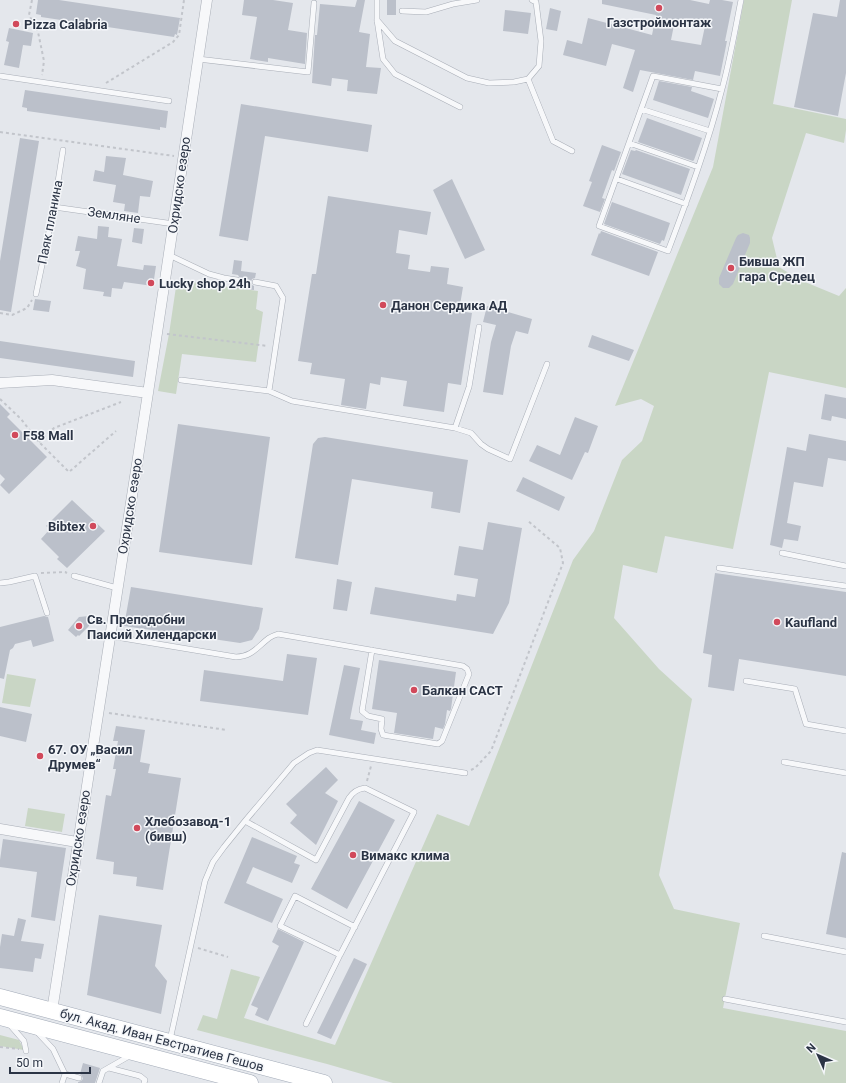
<svg xmlns="http://www.w3.org/2000/svg" width="846" height="1083" viewBox="0 0 846 1083" font-family="Roboto,sans-serif">
<style>
.green{fill:#c9d6c5}
.building{fill:#bbc0ca;fill-rule:evenodd}
.lines{fill:none;stroke-linecap:round;stroke-linejoin:round}
.service-casing{stroke:#a9aeb7;stroke-width:6}
.minor-casing{stroke:#a9aeb7;stroke-width:11}
.primary-casing{stroke:#a3abb8;stroke-width:17}
.path{stroke:#c2c5cb;stroke-width:2;stroke-dasharray:3 3;stroke-linecap:butt}
.service{stroke:#f7f8fa;stroke-width:5}
.minor{stroke:#f7f8fa;stroke-width:10}
.primary{stroke:#fff;stroke-width:16}
.poi-dot{fill:#d1495b;stroke:#f4f6f9;stroke-width:1.5}
.labels{text-anchor:middle;dominant-baseline:central;stroke-width:3;stroke-linejoin:round;paint-order:stroke}
.poi-label{font-size:13px;font-weight:bold;fill:#2b3445;stroke:#f4f6f9;text-anchor:start}
.street-label{font-size:13px;fill:#2b3445;stroke:#f4f6f9}
</style>
<rect width="100%" height="100%" fill="#e4e7ec"/>
<path class="green" d="M744 0H792L773 104 846 119V130L844 143 806 133 772 238 779 267 800 280 839 296 846 288V388L769 372 733 549 665 536 657 573 623 565 614 618 659 669 692 699 659 875 674 909 740 923 723 1008 846 1031V1083H393L327 1064 197 1030 203 1015 217 1019 231 969 260 977 244 1018 335 1045 437 814 469 826 573 560 594 531 622 460 642 441 654 406 641 399 615 406 713 167Z
M177 280 258 291 256 309 263 312 256 362 182 354 176 394 158 391 169 334Z
M7 674 36 679 30 707 2 703Z
M28 808 65 814 62 832 25 826Z
M0 1035 19 1040 24 1050 0 1046Z"/>
<path class="building" d="M38 0H59L180 18 177 35 175 34 174 37 41 17V15L36 14Z
M244 0H273L293 3 288 30 307 33 305 64 268 58V62L250 59 257 17 242 15Z
M357 0H365L359 32 370 34 366 67 381 68 377 94 347 91 348 80 332 78 331 86 312 83 315 35H317L320 4 355 7Z
M387 0H396V15H387Z
M602 0H690L709 4 710 0H722L733 2 725 41H727L720 76 695 71 693 80 640 70 633 92 623 88 635 50 612 44 606 66 563 55 567 40 582 44 588 18 652 35 656 15 602 4ZM675 20 705 26 701 45 671 40Z
M840 0H846V73L838 116 794 107 813 13 837 17Z
M550 8 561 11 557 31 546 29Z
M505 10 531 13 528 34 503 31Z
M9 28 33 33 31 46 23 45 19 68 4 65 9 42 6 41Z
M659 81 692 87 691 91 714 99 708 118 653 100Z
M25 90 168 111 166 128 160 127V130L27 111V108L22 107Z
M241 104 372 125 368 152 265 136 248 241 219 236Z
M647 118 702 138 694 160 693 161 638 142Z
M20 138 39 141 11 312 0 310V261Z
M602 145 621 152 614 171 612 170 602 198 605 199 600 212 583 206 592 182 589 181Z
M631 150 635 151 636 150 690 169 681 195 622 174Z
M106 156 126 158 123 175 153 181 150 197 140 196 138 213 124 211 125 204 113 202 116 185 93 181 95 170 104 172Z
M452 179 485 250 465 259 433 190Z
M328 196 431 212 427 235 399 230 396 253 410 255 408 269 430 272 431 266 449 268 447 284 463 287 459 311 472 313 461 385 448 383 444 412 403 406 407 381 381 377 380 385 370 383 366 409 341 405 345 379 310 374 312 363 298 361 312 274H316Z
M612 202 670 223 664 241 662 240 660 244 604 224Z
M98 226 109 227 108 237 122 239 117 266 143 270 144 265 156 266 153 286 124 282 122 289 112 288 111 297 103 296 104 292 83 289 86 269 76 266 80 251H75L78 236 97 239Z
M134 228 144 229 142 244 132 242Z
M601 231 658 252 649 276 591 255 599 233 600 234Z
M743 233 749 235 750 238V243L733 284 729 288H723L719 284V278L736 238 738 235Z
M234 260 242 261 241 271 256 273 255 278 252 279 251 282 252 285 254 286V290L236 288 237 284 240 283 241 280 238 275 232 274Z
M35 299 51 301 49 312 33 310Z
M487 306 532 319 528 334 516 331 511 346 503 395 483 392 491 342 496 325 483 322Z
M592 335 634 350 629 361 588 347Z
M0 341 135 361 133 377 0 358Z
M825 394 846 398V419L832 416 831 421 821 419Z
M0 404 10 414 7 417 47 457 9 494 0 485 5 479 0 474Z
M575 417 598 426 588 453 585 452 572 480 529 461 537 445 560 455Z
M178 424 270 437 252 565 159 552Z
M809 434 846 441V461L828 458 823 487 794 482 787 523 801 526 798 541 784 539 782 548 770 545 787 447 806 451Z
M325 437 468 460 460 513 431 508 433 492 352 479 338 565 295 558 313 444 318 438Z
M523 477 565 497 559 511 516 491Z
M72 500 105 531 67 568 57 559 59 557 41 539 50 529 46 526Z
M488 522 522 528 509 603 493 634 370 614 375 587 456 601 457 594 475 597 478 579 454 575 459 546 483 550Z
M715 573 846 592V676L739 659 734 691 708 687 712 655 703 653Z
M337 579 352 582 347 611 333 609Z
M131 587 263 608 259 629 252 640 240 643 124 626Z
M44 616 48 617 54 641 33 647 31 640 15 644 13 648 10 650 4 679 0 678V627Z
M89 616V626L79 636 78 635 76 637 68 630 79 617Z
M287 654 317 658 308 715 200 701 204 670 283 681Z
M379 660 456 672 451 709 450 711 447 710 445 724 443 729 435 727 433 739 394 733 397 713 372 709Z
M344 665 360 668 350 719 363 721 361 730 376 733 374 744 329 735Z
M0 707 32 714 26 742 0 736Z
M116 726 145 730 140 762 150 764 148 773 181 778 163 890 136 886 137 877 113 874 114 862 96 859 106 795 111 796 116 769H113L118 741H113Z
M326 767 338 780 325 793 338 801 316 845 290 823 297 815 286 804Z
M359 801 395 820 347 909 311 889Z
M252 837 297 856 294 863 300 865 292 883 253 867 246 883 283 899 272 923 224 903Z
M3 839 66 848 55 921 31 917 37 872 0 867V860Z
M842 852 846 853V938L826 934Z
M99 915 162 925 155 966 167 981 161 1014 87 995Z
M18 918 26 920 21 941 44 944 41 959 35 958 33 972 0 968V947L2 934 14 936Z
M278 929 304 942 268 1021 255 1015 258 1008 251 1005 279 946 272 942Z
M354 958 367 964 331 1039 317 1033Z
M83 1063 100 1068 95 1083H78V1082L81 1081 83 1079 82 1076 80 1074Z"/>
<g class="lines">
<g class="service-casing">
<path id="service" d="M377 0V20L383 59 395 74 460 107
M402 11 426 12 453 4 477 0
M377 20 395 41 467 78 489 83 514 82 528 79 539 66 541 41 536 2 532 0
M198 59 308 72 314 3
M0 76 169 101
M528 79 553 141 572 151
M722 89 653 76 599 226 668 251C688 198 708 144 722 89 730 60 735 30 741 0
M641 109 710 131
M629 143 698 167
M617 179 686 204
M54 207 174 224
M169 255 209 274 224 278 237 280
M255 282 276 286 283 298 269 391 292 401 455 428 469 387 479 327
M36 294 54 207 63 150
M181 380 269 391
M455 428 471 433 481 444 488 449 510 459 547 364
M782 553 846 566
M719 568 846 586
M74 576 117 588
M0 583 9 582 35 576 47 613
M110 636 236 657C253 656 257 647 269 638 272 636 275 635 278 634L463 666 467 669 469 674 442 741 438 744 383 735 381 729 382 719 368 716 362 711 372 650
M746 681 795 689 806 724 846 731
M784 762 846 773
M245 821 316 860 349 798C353 792 357 789 365 788L414 812 340 955
M764 936 846 952
M725 999 846 1022
M306 1024 340 955 280 926 295 896 355 927
M10 1025 24 1041 26 1051
M37 1032 53 1049 65 1074 79 1078
M170 1040 205 881 213 862 224 847 245 821 294 763 309 753 317 750 465 773
M109 1068 140 1076 145 1080 144 1083
M62 1083 65 1074
M99 1083 103 1071 131 1055"/>
</g>
<g class="minor-casing">
<path id="minor" d="M0 383 52 380 148 393
M0 829 77 842
M52 1011 148 393 207 0"/>
</g>
<g class="primary-casing">
<path id="primary" d="M0 997 324 1083
M0 1017 250 1083"/>
</g>
<path class="path" d="M32 0 29 15 38 32 44 61 42 75
M106 83 173 42 179 35 184 0
M0 132 174 156
M0 313 12 315 27 308 32 300
M167 334 268 346
M0 399 21 419 39 442 69 472 116 431
M39 442 54 428 121 402
M41 573 65 572 67 573
M109 713 227 730
M471 770 475 768 491 751 563 563 560 548 528 521
M367 781 371 766
M198 948 228 957
M0 1047 19 1049"/>
<use href="#service" class="service"/>
<use href="#minor" class="minor"/>
<use href="#primary" class="primary"/>
</g>
<g class="poi-dot">
<circle cx="659" cy="8" r="4"/>
<circle cx="16" cy="24" r="4"/>
<circle cx="731" cy="268" r="4"/>
<circle cx="151" cy="283" r="4"/>
<circle cx="383" cy="305" r="4"/>
<circle cx="15" cy="435" r="4"/>
<circle cx="93" cy="526" r="4"/>
<circle cx="777" cy="622" r="4"/>
<circle cx="79" cy="626" r="4"/>
<circle cx="414" cy="690" r="4"/>
<circle cx="40" cy="756" r="4"/>
<circle cx="137" cy="828" r="4"/>
<circle cx="353" cy="855" r="4"/>
</g>
<g class="labels">
<g class="poi-label">
<text x="659" y="22" text-anchor="middle">Газстроймонтаж</text>
<text x="24" y="24">Pizza Calabria</text>
<text x="739" y="261">Бивша ЖП<tspan x="739" dy="15">гара Средец</tspan></text>
<text x="159" y="283">Lucky shop 24h</text>
<text x="391" y="305">Данон Сердика АД</text>
<text x="23" y="435">F58 Mall</text>
<text x="85" y="526" text-anchor="end">Bibtex</text>
<text x="87" y="619">Св. Преподобни<tspan x="87" dy="15">Паисий Хилендарски</tspan></text>
<text x="785" y="622">Kaufland</text>
<text x="422" y="690">Балкан САСТ</text>
<text x="48" y="749">67. ОУ „Васил<tspan x="48" dy="15">Друмев“</tspan></text>
<text x="145" y="821">Хлебозавод-1<tspan x="145" dy="15">(бивш)</tspan></text>
<text x="361" y="855">Вимакс клима</text>
</g>
<g class="street-label">
<text transform="translate(179 185) rotate(-82)">Охридско езеро</text>
<text transform="translate(114 215) rotate(8)">Земляне</text>
<text transform="translate(50 222) rotate(-79)">Паяк планина</text>
<text transform="translate(130 506) rotate(-81)">Охридско езеро</text>
<text transform="translate(78 838) rotate(-81)">Охридско езеро</text>
<text transform="translate(162 1040) rotate(15)">бул. Акад. Иван Евстратиев Гешов</text>
</g>
</g>
<g transform="translate(818 1055) rotate(315)" stroke="#f4f6f9" stroke-width="3" paint-order="stroke">
<path d="M0-3L7 15L0 10L-7 15Z" fill="#2b3445"/>
<text y="-6" font-size="11" font-weight="bold" text-anchor="middle" fill="#2b3445">N</text>
</g>
<path d="M10 1067v6h80v-6" fill="none" stroke="#2b3445" stroke-width="2"/>
<text x="16" y="1067" font-size="12" fill="#2b3445" stroke="#f4f6f9" stroke-width="3" paint-order="stroke">50 m</text>
</svg>
